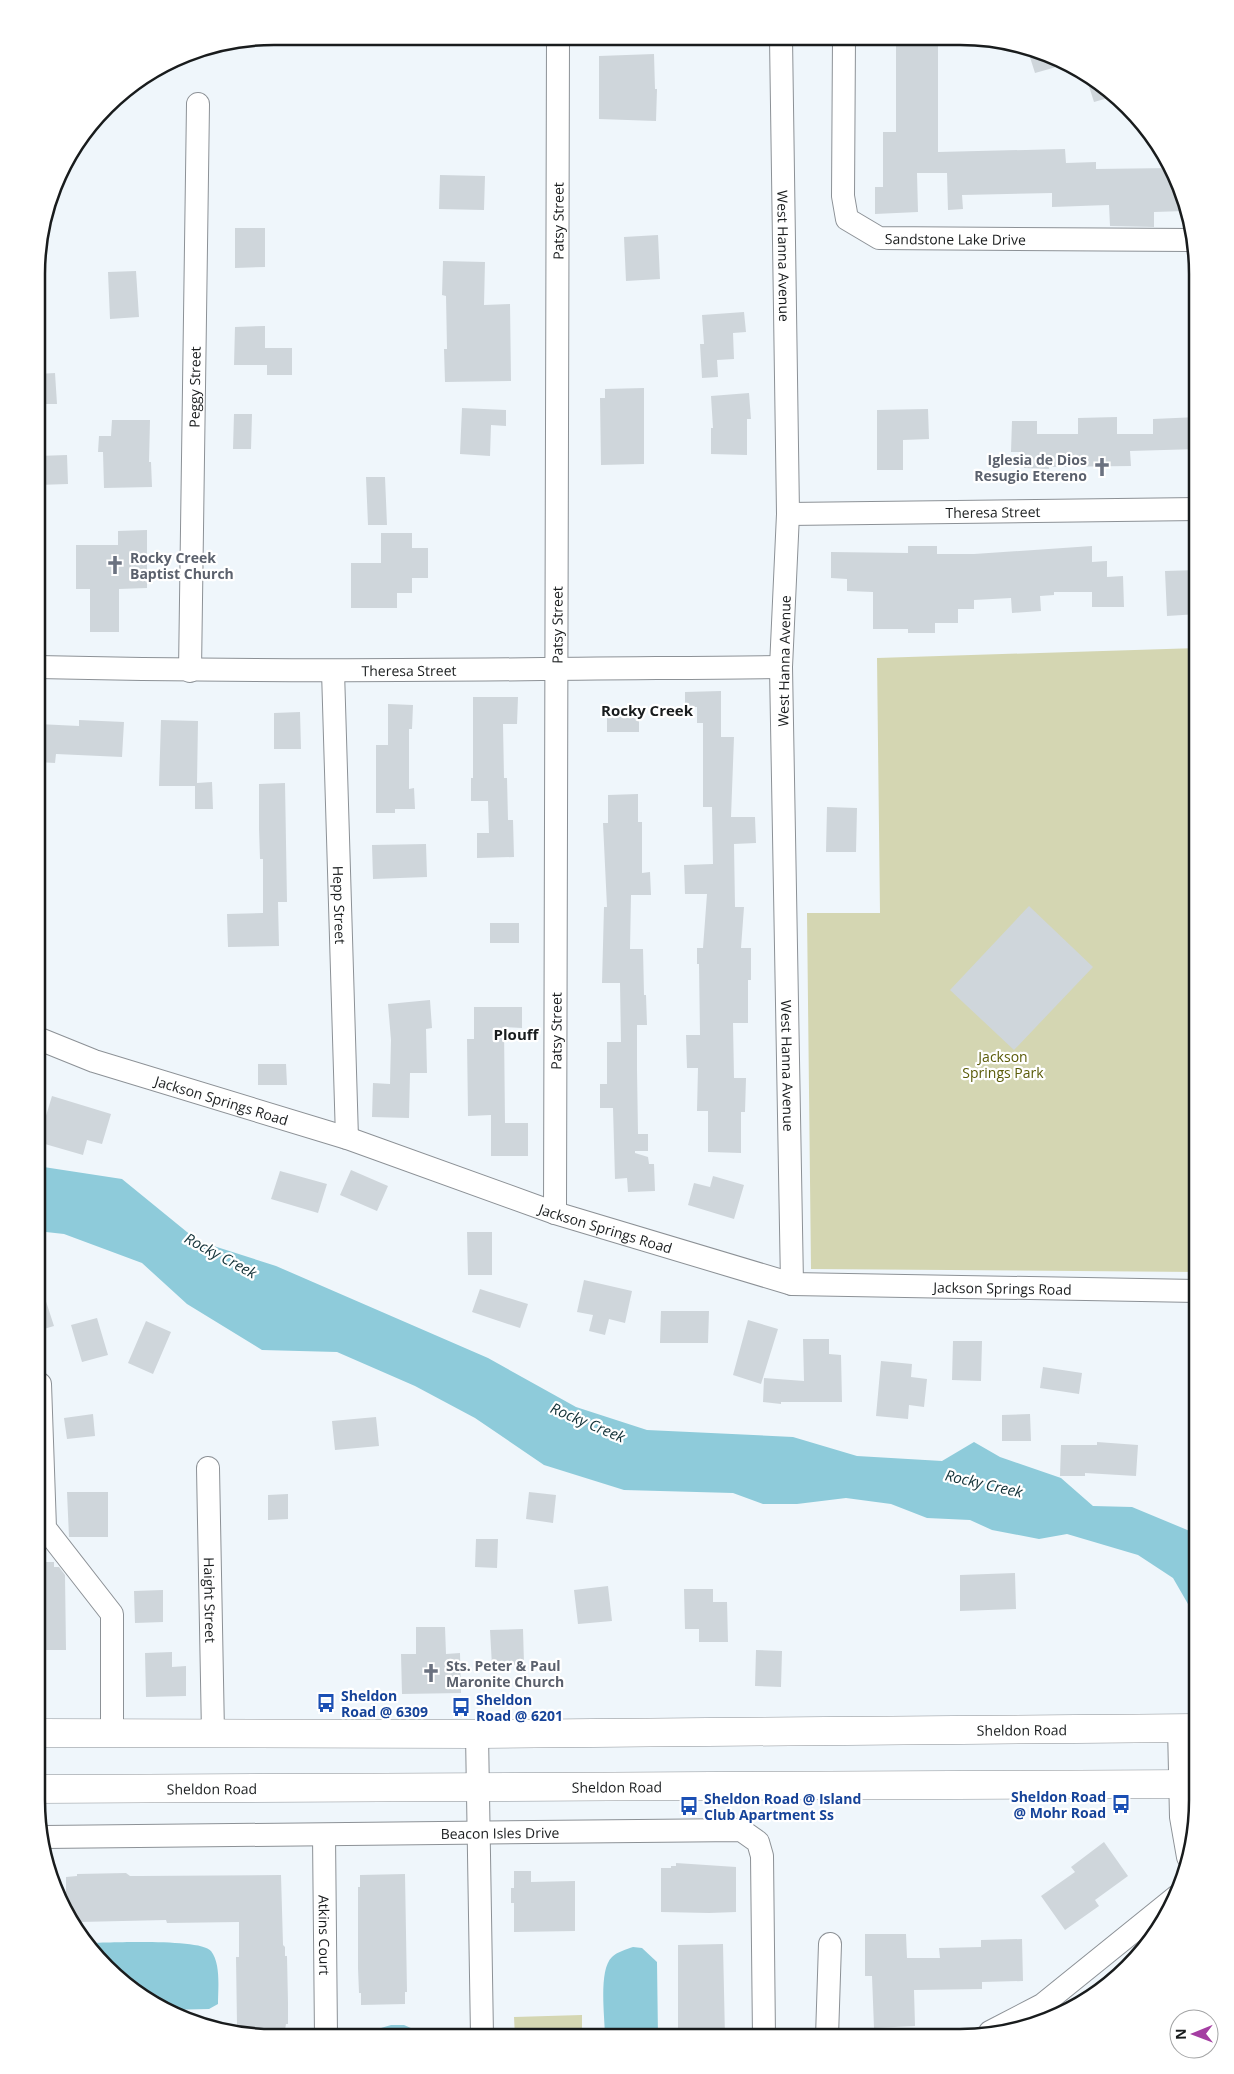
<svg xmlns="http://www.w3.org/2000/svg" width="1234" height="2074" viewBox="0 0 1234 2074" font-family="'Open Sans',sans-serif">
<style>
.green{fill:#d4d6b2}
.water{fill:#8ecbda}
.building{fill:#cfd6db}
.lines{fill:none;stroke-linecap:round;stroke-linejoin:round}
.minor-casing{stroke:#8c9196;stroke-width:24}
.major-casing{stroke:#8c9196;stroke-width:29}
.minor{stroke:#fff;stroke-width:22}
.major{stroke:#fff;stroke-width:28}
.labels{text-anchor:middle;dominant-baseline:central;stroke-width:4.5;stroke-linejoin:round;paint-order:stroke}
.street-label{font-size:14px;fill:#191c1d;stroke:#fff}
.worship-label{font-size:14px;font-weight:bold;fill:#5b616d;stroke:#fff;text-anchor:start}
.park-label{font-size:14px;fill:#5a5b08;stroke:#fff}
.transit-label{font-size:14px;font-weight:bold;fill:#164399;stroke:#fff;text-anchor:start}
.neighbourhood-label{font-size:15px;font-weight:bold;fill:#191c1d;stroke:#fff}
.water-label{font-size:15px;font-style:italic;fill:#133238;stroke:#fff}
.rim{fill:none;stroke:#191c1d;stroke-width:2.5}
</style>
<rect width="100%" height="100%" fill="#eff6fb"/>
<path class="green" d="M1198 648 1197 1272 811 1269 807 913H880L877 658Z
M582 2015V2037H515L514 2017Z"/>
<path class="water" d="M37 1166 122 1179 198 1241 276 1266 488 1358 576 1407 647 1430 793 1437 857 1456 942 1461 974 1442 1000 1457 1061 1478 1093 1506 1132 1507 1197 1534V1605L1188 1604 1173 1578 1138 1555 1067 1534 1039 1539 992 1530 970 1520 927 1518 891 1504 846 1498 797 1504H763L733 1493 624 1490 544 1465 475 1418 415 1386 337 1352 262 1350 187 1304 142 1263 64 1234 37 1231Z
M84 1943C105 1943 200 1938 211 1951 221 1964 218 1988 218 2004L209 2009 166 2010 129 1989Z
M633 1947 642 1948 657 1962 658 2037H605C605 2018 598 1970 612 1957 617 1952 627 1949 633 1947Z
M391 2025H404L429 2036H371L381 2028Z"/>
<path class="building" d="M896 38H938V152L1065 149 1066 163 1096 162V169L1171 168 1180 183 1185 211 1154 212V227L1110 226 1109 205 1052 207V193L962 195 963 209 948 210 947 173H917L918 212 875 214V187H883V132H896Z
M1027 48 1051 54 1067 64 1035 73Z
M654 54 655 89H657L656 121 599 119V56Z
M1085 74 1105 86 1115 96 1094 102Z
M440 175 485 176 484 210 439 209Z
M235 228H265V267L235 268Z
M658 235 660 279 626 281 624 237Z
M443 261 485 262 484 305 510 304 511 381 445 382 444 349H447L446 296 442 295Z
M136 271 139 317 110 319 108 272Z
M744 312 746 332 733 333 734 359 717 360 718 377 702 378 700 344H704L702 315Z
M265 326V348H292V375H267V365H234L235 327Z
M55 373 57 404H38V374Z
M644 388V464L601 465 600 398H605V389Z
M749 393 751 419H747V455L711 454V428H713L711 396Z
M462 408 506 410V426L491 425 490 456 460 454Z
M928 409 929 439 903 440V470H877V410Z
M234 414H252L251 449H233Z
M1117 417V434H1153V419L1198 417V449L1130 451 1131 466 1049 467V469L1024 468V452H1011L1012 421H1037V434H1078V418Z
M112 420H150L149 462H151L152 487 104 488 103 452H98L99 436H111Z
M67 455 68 484 38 485V456Z
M366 477H385L387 525H368Z
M147 530V588L119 589V632H90V589H76V545H118V531Z
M381 533H412V548H428V578H412V593H397V608H351V563H381Z
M908 546H937V554H974L1092 546V562L1107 561V577L1123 576 1124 607H1092V592H1054V595L1040 596 1041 611 1012 613 1011 598 974 600V609H958V623H935V633H908V629H873V592L847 591V579L831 578V552L908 553Z
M1198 570V614L1167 616 1165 571Z
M721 691V737H734L731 817H755L756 843 734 844 735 907H744L741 948H751V980H748V1023H733L734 1078H746L745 1112H741V1153L708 1152V1111H697L698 1068H687L686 1035H700L699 964H697V948H703L707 894H685L684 865 713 864 712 807H703V723H697V707H685V692Z
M473 697H518L517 724H503L504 778H507L508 820H513L514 857 477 858V833H489L488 801H471V778H473Z
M388 704 413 705 412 729H409V789L414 788 415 809H395V813H376V745H388Z
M607 710 639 711V732H607Z
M300 712 301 749H274V713Z
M79 720 124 722 122 757 56 754 55 763 38 762V724L79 726Z
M161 720 198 721 197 783 212 782 213 809H195V786H159Z
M285 783 287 902H278L279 946 228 947 227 914 263 913V859H260L259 829V784Z
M638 794V822H642V873L650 872 651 895H631L630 949H643L644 995H646L647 1025H637V1070L638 1134H648V1151H635V1153L648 1157 649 1164H654L655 1191 628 1192 627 1178 615 1179 613 1108H600V1084H607V1042H621L620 983H602L604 907H607L603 823H608V795Z
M827 807 857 808 856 852H826Z
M426 844 427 877 373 879 372 845Z
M1029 906 1093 967 1014 1050 950 990Z
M490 923H519V943H490Z
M430 1000 432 1028 426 1029 427 1073H410L409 1118 372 1117 373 1083 390 1084 391 1040 388 1004Z
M474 1007H522V1028L504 1027 505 1123H528V1156H491V1115L468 1116 467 1039H474Z
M258 1064H286L287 1085H258Z
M52 1096 111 1114 102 1144 87 1140 83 1155 38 1142Z
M351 1170 388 1186 377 1211 340 1195Z
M280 1171 327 1184 318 1213 271 1199Z
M713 1176 744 1185 734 1219 688 1205 694 1183 710 1187Z
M467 1232H492V1275H468Z
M584 1280 632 1291 625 1323 609 1319 605 1335 589 1331 593 1315 577 1312Z
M40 1283 54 1326 37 1331V1284Z
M480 1289 528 1304 520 1328 472 1312Z
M661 1311H709L708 1343H660Z
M97 1318 108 1355 82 1362 71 1325Z
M748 1320 778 1329 761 1384 733 1375Z
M146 1321 171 1332 153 1374 128 1363Z
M803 1339H829V1354L841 1355 842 1402H781V1404L763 1402 764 1378 804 1381Z
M953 1341H982L981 1381 952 1380Z
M881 1361 912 1364 911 1377 927 1379 924 1407 909 1405 908 1419 876 1416Z
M1043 1367 1082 1373 1079 1394 1040 1388Z
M93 1414 95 1436 67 1439 64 1418Z
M1030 1414 1031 1441H1002V1415Z
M376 1417 379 1446 335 1450 332 1421Z
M1097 1442 1138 1445 1136 1476 1085 1473V1476H1060L1061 1445H1097Z
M67 1492H108V1537H69Z
M529 1492 556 1495 553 1523 526 1519Z
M288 1494V1519L268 1520V1495Z
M476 1539H498L497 1568 475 1567Z
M37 1562H54V1567H59L65 1575 66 1650H36Z
M1015 1573 1016 1609 960 1611V1575Z
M608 1586 612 1621 578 1624 574 1590Z
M684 1589H713V1602H727L728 1642H699V1629H685Z
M163 1590V1622L135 1623 134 1591Z
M416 1627H445L446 1654 460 1653 461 1693 402 1694 401 1654H416Z
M523 1629 524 1664 492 1666 490 1630Z
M756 1650 782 1651 781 1687 755 1686Z
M172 1652V1667L186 1666V1696L146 1697 145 1653Z
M1104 1842 1128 1876 1095 1900 1099 1906 1065 1930 1041 1896 1075 1872 1071 1867Z
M676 1863 736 1867V1912L709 1913 661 1912V1868H671V1866H676Z
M514 1871H531V1882L575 1881V1931L514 1932V1903H511V1888H514Z
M126 1873 130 1876H140L281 1875 283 1945 285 1947V1956H287L288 2003V2024H286L284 2036 240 2035V2025H237L236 1957H239V1922L167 1923 166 1920 79 1922V1920H71L66 1912V1877L77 1876V1874Z
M405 1874 407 1992H405V2004L361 2005V1993H359L358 1968V1887H360V1875Z
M865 1934H906L907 1958H940L939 1948 981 1947V1940L1022 1939 1023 1981 982 1982V1989L914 1990 915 2026 874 2028 872 1976H865Z
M723 1944 725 2037H678V1945Z"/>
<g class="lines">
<g class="minor-casing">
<g id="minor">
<path id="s1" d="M781 38 788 514 781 667 792 1284"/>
<path id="s2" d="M844 38 843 196 847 219 879 238 1191 240"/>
<path id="s3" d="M788 514 1198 509"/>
<path id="s4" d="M38 667C286 673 533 669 781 667"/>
<path id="s5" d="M190 671 198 104"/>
<path id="s6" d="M333 671 347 1138"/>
<path id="s7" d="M37 1038 94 1061 347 1138 555 1213 792 1284 1197 1291"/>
<path id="s8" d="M555 1213 558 37"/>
<path d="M40 1384 45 1528 112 1614V1732"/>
<path id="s9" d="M208 1468 213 1733"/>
<path d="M1179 1727 1181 1817 1188 1857"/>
<path d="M477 1734 482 2036"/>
<path id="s10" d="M324 1835 326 2036"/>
<path id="s11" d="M44 1837 741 1830 758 1842 762 1856 764 2037"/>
<path d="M990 2032 1042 2005 1177 1896"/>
<path d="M827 2037 830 1944"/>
</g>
</g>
<g class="major-casing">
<g id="major">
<path id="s12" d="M36 1733 477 1734 1197 1728"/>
<path id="s13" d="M36 1789 1197 1784"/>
</g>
</g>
<use href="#minor" class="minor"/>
<use href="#major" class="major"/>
</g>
<defs>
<g id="church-bare" transform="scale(1.5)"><path d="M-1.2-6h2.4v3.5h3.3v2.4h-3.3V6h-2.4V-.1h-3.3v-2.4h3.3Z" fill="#6b7280" stroke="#fff" stroke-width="2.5" paint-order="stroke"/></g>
<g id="bus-bare" transform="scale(1.5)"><path d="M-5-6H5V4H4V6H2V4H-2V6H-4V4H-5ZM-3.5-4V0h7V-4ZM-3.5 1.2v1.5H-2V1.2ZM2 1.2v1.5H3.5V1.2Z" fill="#1a4fb4" stroke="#fff" stroke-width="2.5" paint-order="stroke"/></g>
</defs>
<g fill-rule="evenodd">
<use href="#church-bare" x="1102" y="467"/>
<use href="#church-bare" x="115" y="565"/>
<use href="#church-bare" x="431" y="1673"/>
<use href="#bus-bare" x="326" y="1703"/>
<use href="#bus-bare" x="461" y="1707"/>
<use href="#bus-bare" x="1121" y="1804"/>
<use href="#bus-bare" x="689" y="1806"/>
</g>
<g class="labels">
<g class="street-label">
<text stroke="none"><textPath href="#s8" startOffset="992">Patsy Street</textPath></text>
<text stroke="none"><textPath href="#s2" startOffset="295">Sandstone Lake Drive</textPath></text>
<text stroke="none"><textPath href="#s1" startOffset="218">West Hanna Avenue</textPath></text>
<text stroke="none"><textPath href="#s5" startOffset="284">Peggy Street</textPath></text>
<text stroke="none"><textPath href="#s3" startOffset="205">Theresa Street</textPath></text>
<text stroke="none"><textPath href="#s8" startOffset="588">Patsy Street</textPath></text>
<text transform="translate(784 661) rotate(-89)">West Hanna Avenue</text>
<text stroke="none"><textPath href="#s4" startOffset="371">Theresa Street</textPath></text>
<text stroke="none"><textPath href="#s6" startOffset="234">Hepp Street</textPath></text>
<text stroke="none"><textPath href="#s8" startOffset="182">Patsy Street</textPath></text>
<text stroke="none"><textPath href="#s1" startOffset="1028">West Hanna Avenue</textPath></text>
<text stroke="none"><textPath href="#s7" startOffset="195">Jackson Springs Road</textPath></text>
<text stroke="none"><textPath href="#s7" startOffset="600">Jackson Springs Road</textPath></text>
<text stroke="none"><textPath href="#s7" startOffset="1005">Jackson Springs Road</textPath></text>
<text stroke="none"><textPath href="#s9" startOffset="132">Haight Street</textPath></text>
<text stroke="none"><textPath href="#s12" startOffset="986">Sheldon Road</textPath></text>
<text stroke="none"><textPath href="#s13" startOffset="581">Sheldon Road</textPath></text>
<text stroke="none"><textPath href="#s13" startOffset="176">Sheldon Road</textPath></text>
<text stroke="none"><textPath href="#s11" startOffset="456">Beacon Isles Drive</textPath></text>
<text stroke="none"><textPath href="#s10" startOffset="100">Atkins Court</textPath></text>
</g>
<g class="worship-label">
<text x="1087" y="459" text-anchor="end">Iglesia de Dios<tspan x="1087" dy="16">Resugio Etereno</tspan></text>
<text x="130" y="557">Rocky Creek<tspan x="130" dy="16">Baptist Church</tspan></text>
<text x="446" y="1665">Sts. Peter &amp; Paul<tspan x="446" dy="16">Maronite Church</tspan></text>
</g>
<g class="park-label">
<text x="1003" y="1056">Jackson<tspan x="1003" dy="16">Springs Park</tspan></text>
</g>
<g class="transit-label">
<text x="341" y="1695">Sheldon<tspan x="341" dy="16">Road @ 6309</tspan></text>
<text x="476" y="1699">Sheldon<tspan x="476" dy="16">Road @ 6201</tspan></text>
<text x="1106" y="1796" text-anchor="end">Sheldon Road<tspan x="1106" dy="16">@ Mohr Road</tspan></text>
<text x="704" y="1798">Sheldon Road @ Island<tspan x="704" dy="16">Club Apartment Ss</tspan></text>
</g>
<g class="neighbourhood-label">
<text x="647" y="710">Rocky Creek</text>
<text x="516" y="1034">Plouff</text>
</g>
<g class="water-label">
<text transform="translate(221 1255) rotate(28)">Rocky Creek</text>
<text transform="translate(588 1422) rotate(23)">Rocky Creek</text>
<text transform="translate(984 1483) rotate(13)">Rocky Creek</text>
</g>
</g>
<path d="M0 0H1234V2074H0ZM274 45H960A229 229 0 0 1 1189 274V1800A229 229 0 0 1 960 2029H274A229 229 0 0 1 45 1800V274A229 229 0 0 1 274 45Z" fill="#fff" fill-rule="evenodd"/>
<path class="rim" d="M274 45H960A229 229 0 0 1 1189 274V1800A229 229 0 0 1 960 2029H274A229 229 0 0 1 45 1800V274A229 229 0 0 1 274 45Z"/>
<g transform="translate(1194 2034) rotate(269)"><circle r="24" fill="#ffffff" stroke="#a3a4a5"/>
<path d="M0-4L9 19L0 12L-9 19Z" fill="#a43ea2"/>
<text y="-8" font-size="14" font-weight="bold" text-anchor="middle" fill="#191c1d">N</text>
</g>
</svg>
